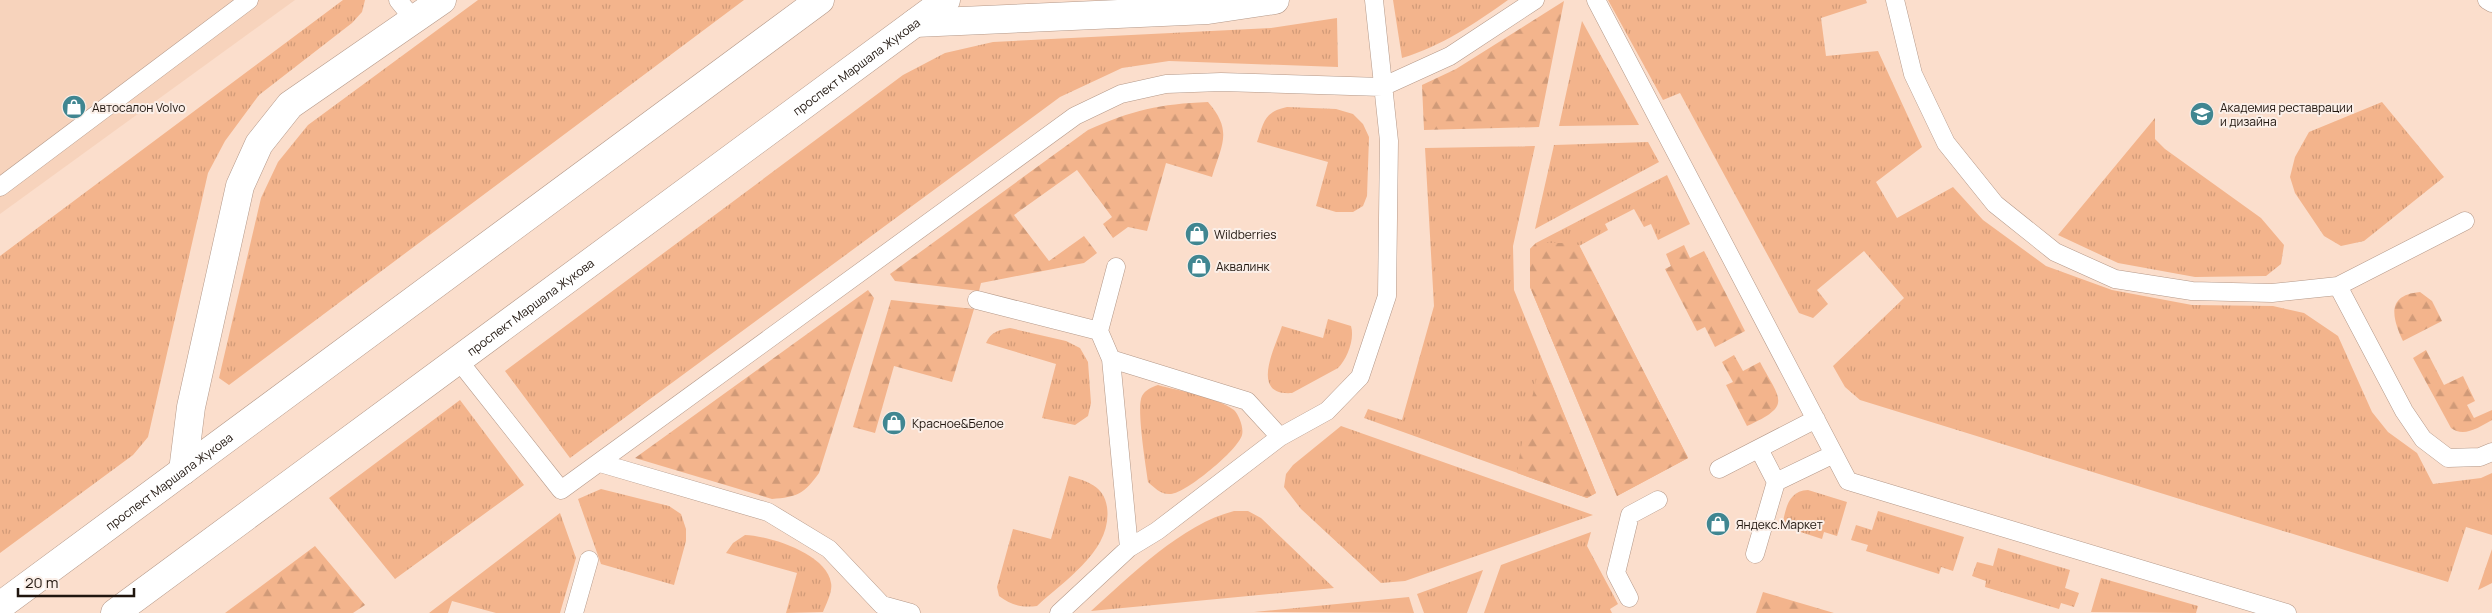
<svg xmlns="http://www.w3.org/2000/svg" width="2492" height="613" viewBox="0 0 2492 613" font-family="Manrope,sans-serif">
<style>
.built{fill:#f7d3bc}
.grass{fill:url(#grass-tufts)}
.forest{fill:url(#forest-firs)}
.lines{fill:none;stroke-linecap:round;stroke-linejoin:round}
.lane-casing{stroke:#b49888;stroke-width:19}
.secondary-casing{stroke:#b49888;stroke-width:29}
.lane{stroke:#fff;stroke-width:18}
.secondary{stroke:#fff;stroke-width:28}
.labels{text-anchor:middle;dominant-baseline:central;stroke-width:4;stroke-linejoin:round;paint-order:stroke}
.street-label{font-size:12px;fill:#20160f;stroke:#fbefe8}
.poi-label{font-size:12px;fill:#20160f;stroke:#fbefe8;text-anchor:start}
</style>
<defs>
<pattern id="grass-tufts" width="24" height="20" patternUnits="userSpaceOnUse" patternTransform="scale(1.25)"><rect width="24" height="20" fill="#f3b48c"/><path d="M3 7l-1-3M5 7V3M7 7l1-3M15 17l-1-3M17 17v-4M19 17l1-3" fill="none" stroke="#d09a78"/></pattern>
<pattern id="forest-firs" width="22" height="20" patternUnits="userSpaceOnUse" patternTransform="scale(1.25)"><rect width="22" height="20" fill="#f3b48c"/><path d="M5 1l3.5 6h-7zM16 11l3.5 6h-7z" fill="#d09a78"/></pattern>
</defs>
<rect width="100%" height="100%" fill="#fbdecc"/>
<path class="built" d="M0 0H295L0 214Z"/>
<path class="grass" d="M343 0H365L362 12 352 23 259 95 225 141 208 173 148 437 133 455 0 553V256Z
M478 0H744L229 385 219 378 261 198 278 162 308 125Z
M1393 0H1508C1474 24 1442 46 1402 58Z
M1608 0H1866L1867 3 1821 18 1826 56 1878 51 1922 147 1876 182 1897 218 1953 187 1983 220 2046 266 2112 290 2192 305 2273 306 2304 313 2338 336 2372 412 2388 432 2417 453 2433 484 2481 478 2492 473V535L2466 527 2448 582 1860 400 1845 387 1833 366 1904 298 1864 251 1817 290 1828 304 1813 318 1799 313 1680 93 1663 100Z
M1337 18 1338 67 1169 61 1122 68 1060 97 570 458 505 371 903 75 945 53 993 42 1271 28Z
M1582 21 1639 125 1559 126Z
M2382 102 2444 177 2364 241 2341 246 2324 236 2295 193 2290 177 2295 157 2309 132Z
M1287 107 1336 109 1353 114 1363 124 1369 137 1367 196 1363 206 1353 212H1336L1316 206 1328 162 1257 142C1264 122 1264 112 1287 107Z
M2155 118V139L2165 149 2261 218 2284 245 2281 264 2266 276 2195 277 2118 263 2058 235Z
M1648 142 1659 162 1535 229 1554 145Z
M1535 146 1513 246 1514 290 1596 493 1587 498 1364 418 1368 409 1402 420 1434 306 1425 148Z
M1667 175 1690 224 1658 240 1651 224 1644 227 1634 209 1605 224 1608 230 1579 246 1688 458 1617 496 1530 287V249L1536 243Z
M1328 319 1351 326C1355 339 1347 359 1338 368L1292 393C1249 396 1275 348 1282 326L1323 338Z
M1010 328 1066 341 1080 348 1088 362 1091 403 1088 416 1075 425 1042 418 1056 364 986 343C991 332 998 330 1010 328Z
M1158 385C1179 391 1217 397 1234 410 1239 415 1244 428 1242 435 1238 450 1186 493 1171 494 1161 495 1155 488 1148 482 1146 467 1136 407 1142 396 1145 390 1152 387 1158 385Z
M460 400 524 485 395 579 329 498Z
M1341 426 1593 515 1405 581 1381 583 1301 509 1284 487 1286 474 1293 465Z
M1069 476C1087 481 1104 486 1107 507 1113 550 1065 580 1037 606 1022 608 1011 605 999 596L997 587 1013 529 1051 539Z
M601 489 669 506 681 514 686 529V541L674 585 601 564 578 499Z
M1808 490 1847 502 1837 536 1824 532 1822 539 1782 526C1786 508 1788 491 1808 490Z
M1234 511H1248L1261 518 1334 588 1091 611C1130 576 1182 524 1234 511Z
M1878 511 1964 537 1953 571 1941 567 1939 574 1866 551 1868 545 1851 540 1856 525 1872 530Z
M560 513 576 558 560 613H496L452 601 448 613H429Z
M1591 532 1587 546 1618 604 1610 609 1612 613H1484L1501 565Z
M745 535C770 536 827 554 831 583 833 591 826 604 823 612L786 613 797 573 726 553 733 543Z
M1998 548 2070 570 2065 588 2079 593 2074 607 2061 603 2059 609 1985 587 1986 581 1972 576 1977 562 1993 566Z
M2492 549V583L2478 590Z
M1483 570 1467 613H1424L1417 594Z
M2101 578 2198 606 2196 613 2091 612Z
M1409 597 1414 613 1254 612Z"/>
<path class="forest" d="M1564 1 1539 127 1424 130 1422 85 1456 69Z
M1208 102C1233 131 1222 144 1212 177L1166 163 1147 231 1128 227 1113 238 1103 224 1112 217 1077 170 1014 215 1049 261 1084 236 1097 253 1084 263 981 283 979 291 895 281 890 274 1088 130C1132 110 1160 104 1208 102Z
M1536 243H1563L1579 245 1688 458 1617 496 1530 287V249Z
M1684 245 1690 258 1704 251 1745 331 1715 347 1705 327 1697 331 1665 269 1671 266 1666 254Z
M868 290 874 298 819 473C804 494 797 497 772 499L635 458Z
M2420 292 2432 301 2442 321 2403 341C2392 318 2386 295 2420 292Z
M891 300 974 309 952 382 894 366 875 433 853 427Z
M2426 350 2444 385 2463 376 2475 401 2467 405 2474 418 2492 410V420C2479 427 2464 438 2451 428L2413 358Z
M1734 355 1743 371 1760 362C1780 400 1793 405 1747 426L1726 385 1733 382 1722 362Z
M1541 358 1596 493 1587 498 1517 473C1522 434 1533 397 1541 358Z
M315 546 365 605 353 613H225Z
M1763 592 1834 613H1756Z"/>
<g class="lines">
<g class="lane-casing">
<path id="lane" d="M398 0 415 21
M1596 0 1848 481 2287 613
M1895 0 1913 74 1946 143 1995 204 2055 252 2115 279 2192 291 2272 293 2338 286 2465 221
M2487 0 2492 3
M0 187 249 0
M1116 267 1099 331 1111 359 1247 401 1280 437
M2338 286 2404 411 2423 439 2448 458 2480 457 2492 452
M977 300 1099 331
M1111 359 1129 548
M459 361 561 490 1075 116 1121 94 1166 84 1221 82 1382 87 1450 56 1535 0
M1759 449 1776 482 1834 454
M600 463 768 512 829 549 882 605 911 613
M1719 469 1816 419
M1755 554 1776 482
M1629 598 1616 573 1630 515 1658 500
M574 613 589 560
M1059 613 1129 548 1157 531 1280 437 1327 411 1360 377 1387 296 1389 141 1374 0"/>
</g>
<g class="secondary-casing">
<g id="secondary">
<path d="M915 23 1208 10 1275 0"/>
<path d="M183 471 191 407 240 186 259 144 290 105 442 0"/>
<path id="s1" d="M0 606 820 0"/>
<path id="s2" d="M115 613 946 0"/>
</g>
</g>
<use href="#lane" class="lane"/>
<use href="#secondary" class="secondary"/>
</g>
<defs>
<g id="shop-disc" transform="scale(1.25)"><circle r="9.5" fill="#408691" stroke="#fbefe8"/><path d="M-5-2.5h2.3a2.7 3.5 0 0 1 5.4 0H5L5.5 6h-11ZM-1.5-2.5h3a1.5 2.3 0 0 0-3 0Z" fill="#fff"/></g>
<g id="university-disc" transform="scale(1.25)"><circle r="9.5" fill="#408691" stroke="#fbefe8"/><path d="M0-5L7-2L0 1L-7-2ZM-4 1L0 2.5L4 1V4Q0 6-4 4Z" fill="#fff"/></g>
</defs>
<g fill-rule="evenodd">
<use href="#shop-disc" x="74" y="107"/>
<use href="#university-disc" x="2202" y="114"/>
<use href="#shop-disc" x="1197" y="234"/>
<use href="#shop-disc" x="1199" y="266"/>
<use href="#shop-disc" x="894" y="423"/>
<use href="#shop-disc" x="1718" y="524"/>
</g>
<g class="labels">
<g class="street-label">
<text stroke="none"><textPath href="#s2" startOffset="921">проспект Маршала Жукова</textPath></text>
<text stroke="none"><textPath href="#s2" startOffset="516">проспект Маршала Жукова</textPath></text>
<text stroke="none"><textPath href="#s1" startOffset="210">проспект Маршала Жукова</textPath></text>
</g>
<g class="poi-label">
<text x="92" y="107">Автосалон Volvo</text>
<text x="2220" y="107">Академия реставрации<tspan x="2220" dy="14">и дизайна</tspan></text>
<text x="1214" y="234">Wildberries</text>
<text x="1216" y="266">Аквалинк</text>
<text x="912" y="423">Красное&amp;Белое</text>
<text x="1736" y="524">Яндекс.Маркет</text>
</g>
</g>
<path d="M18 588v8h116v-8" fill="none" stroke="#20160f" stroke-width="2.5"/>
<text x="25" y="588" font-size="15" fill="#20160f" stroke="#fbefe8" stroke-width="4" paint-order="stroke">20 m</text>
</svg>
